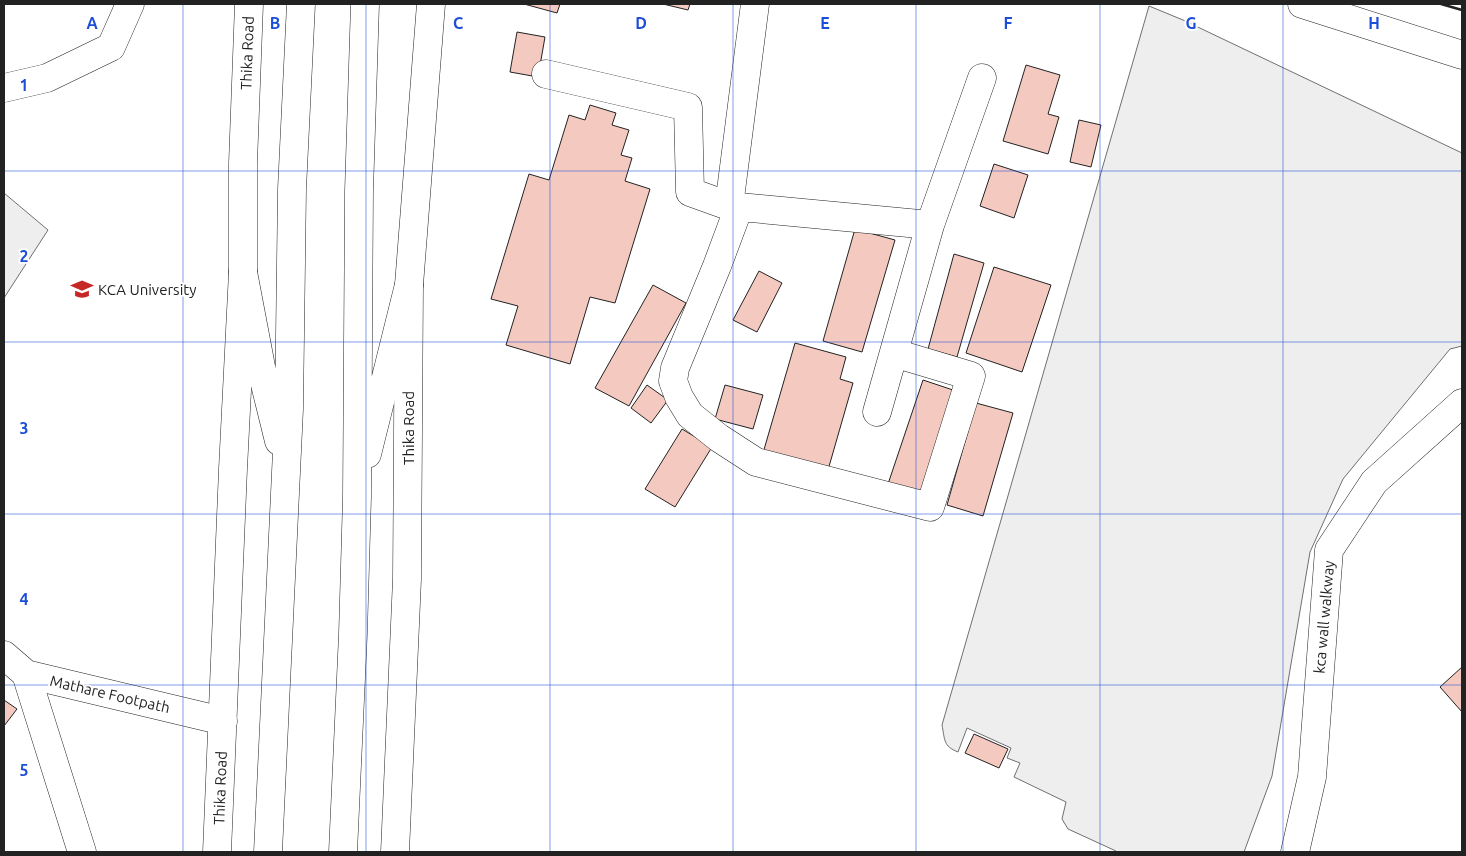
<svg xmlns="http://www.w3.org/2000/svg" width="1466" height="856" viewBox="0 0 1466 856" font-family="Ubuntu,sans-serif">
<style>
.green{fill:#eee;stroke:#6f6f6f}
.building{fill:#f3c9c0;stroke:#222}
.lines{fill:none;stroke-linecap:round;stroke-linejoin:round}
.minor-casing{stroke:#222;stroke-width:29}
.major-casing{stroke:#222;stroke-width:29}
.highway-casing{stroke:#222;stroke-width:29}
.minor{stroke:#fff;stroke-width:28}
.major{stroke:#fff;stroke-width:28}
.highway{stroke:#fff;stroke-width:28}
.wall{stroke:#222;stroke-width:2.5}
.grid{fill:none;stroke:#1d4ed8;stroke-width:1;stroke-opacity:0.55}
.labels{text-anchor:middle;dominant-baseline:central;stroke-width:4;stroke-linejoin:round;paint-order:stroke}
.street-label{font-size:15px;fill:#222;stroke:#fff}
.poi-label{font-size:15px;fill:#222;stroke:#fff;text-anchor:start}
.grid-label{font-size:16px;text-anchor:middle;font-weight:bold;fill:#1d4ed8;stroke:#fff;stroke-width:4;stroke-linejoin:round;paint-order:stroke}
</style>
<rect width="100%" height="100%" fill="#fff"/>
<path class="green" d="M1149 6 1183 20 1462 153V346L1450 349 1343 479 1310 552 1272 776 1244 852H1116V851L1068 829 1062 819 1066 802 1014 777 1020 763 1007 758 1011 748 967 728 958 752C943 746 945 740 942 725Z
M4 193 48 230 4 298Z"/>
<path class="building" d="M524 4H560L557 13Z
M663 4H690L688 10Z
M517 32 545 37 538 77 510 72Z
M1026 65 1060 75 1048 114 1059 117 1048 154 1003 141Z
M590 105 616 113 612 125 629 130 621 155 632 158 625 181 650 189 615 303 590 297 570 364 506 345 518 306 491 299 529 174 549 180 569 115 585 120Z
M1079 120 1101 125 1091 167 1070 162Z
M994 164 1028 175 1014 218 980 206Z
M855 229 895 240 862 352 823 341Z
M954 254 984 263 957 357 928 349Z
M994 267 1051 285 1022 372 966 353Z
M759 271 782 283 757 332 733 320Z
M653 285 686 303 629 406 595 388Z
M795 343 846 357 840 379 853 383 828 470 763 453Z
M923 380 962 393 927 497 888 484Z
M647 385 668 400 651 423 631 408Z
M725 385 763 395 753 429 715 419Z
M976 403 1013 413 983 516 947 505Z
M682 429 712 447 675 507 645 489Z
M1462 667V712L1440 687Z
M4 700 17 709 4 726Z
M974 734 1008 749 999 768 965 753Z"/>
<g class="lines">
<g class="minor-casing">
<path id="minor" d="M755 4 729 206 930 225 877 412
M1302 4 1462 55
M546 74 688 107 690 192 729 206
M4 88 47 78 111 47 130 4
M739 207 717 266 675 368 673 381 679 397 690 415 719 438 756 462 930 507 971 376 894 353
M930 225 982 78
M4 655 26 674 223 721
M26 674 82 852
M1295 852 1312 777 1329 550 1374 482 1462 403"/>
</g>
<g class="major-casing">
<path id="major" d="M217 852 233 469 243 272V163L249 4
M395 852 407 579 409 285 431 4"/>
</g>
<g class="highway-casing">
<path id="highway" d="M243 272 262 372 279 441
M367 454 409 285
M268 852 289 409 292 189 301 4
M343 852 353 634 357 497 359 191 365 4"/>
</g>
<use href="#minor" class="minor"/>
<use href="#major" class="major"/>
<use href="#highway" class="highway"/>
<path class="wall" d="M1441 4 1462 10"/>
</g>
<path class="grid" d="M183 4V852M366 4V852M550 4V852M733 4V852M916 4V852M1100 4V852M1283 4V852M4 171H1462M4 342H1462M4 514H1462M4 685H1462"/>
<defs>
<g id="university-bare" transform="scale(1.725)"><path d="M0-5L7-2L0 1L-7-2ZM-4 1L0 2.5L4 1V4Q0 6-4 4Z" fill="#c62828" stroke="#fff" stroke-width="2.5" paint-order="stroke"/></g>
</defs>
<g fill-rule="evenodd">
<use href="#university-bare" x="82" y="289"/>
</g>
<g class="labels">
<g class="street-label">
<text transform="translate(247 53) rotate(-88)">Thika Road</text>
<text transform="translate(408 428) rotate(-90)">Thika Road</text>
<text transform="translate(1324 617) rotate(-85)">kca wall walkway</text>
<text transform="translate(110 694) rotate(13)">Mathare Footpath</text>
<text transform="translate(220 788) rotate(-88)">Thika Road</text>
</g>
<g class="poi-label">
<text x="98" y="289">KCA University</text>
</g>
</g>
<g class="grid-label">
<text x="92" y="29">A</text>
<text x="275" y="29">B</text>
<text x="458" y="29">C</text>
<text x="641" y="29">D</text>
<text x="825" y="29">E</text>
<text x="1008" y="29">F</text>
<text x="1191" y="29">G</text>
<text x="1374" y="29">H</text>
<text x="24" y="91">1</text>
<text x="24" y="262">2</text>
<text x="24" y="434">3</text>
<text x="24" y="605">4</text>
<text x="24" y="776">5</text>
</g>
<rect width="1466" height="856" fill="none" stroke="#222222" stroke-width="10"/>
</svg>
